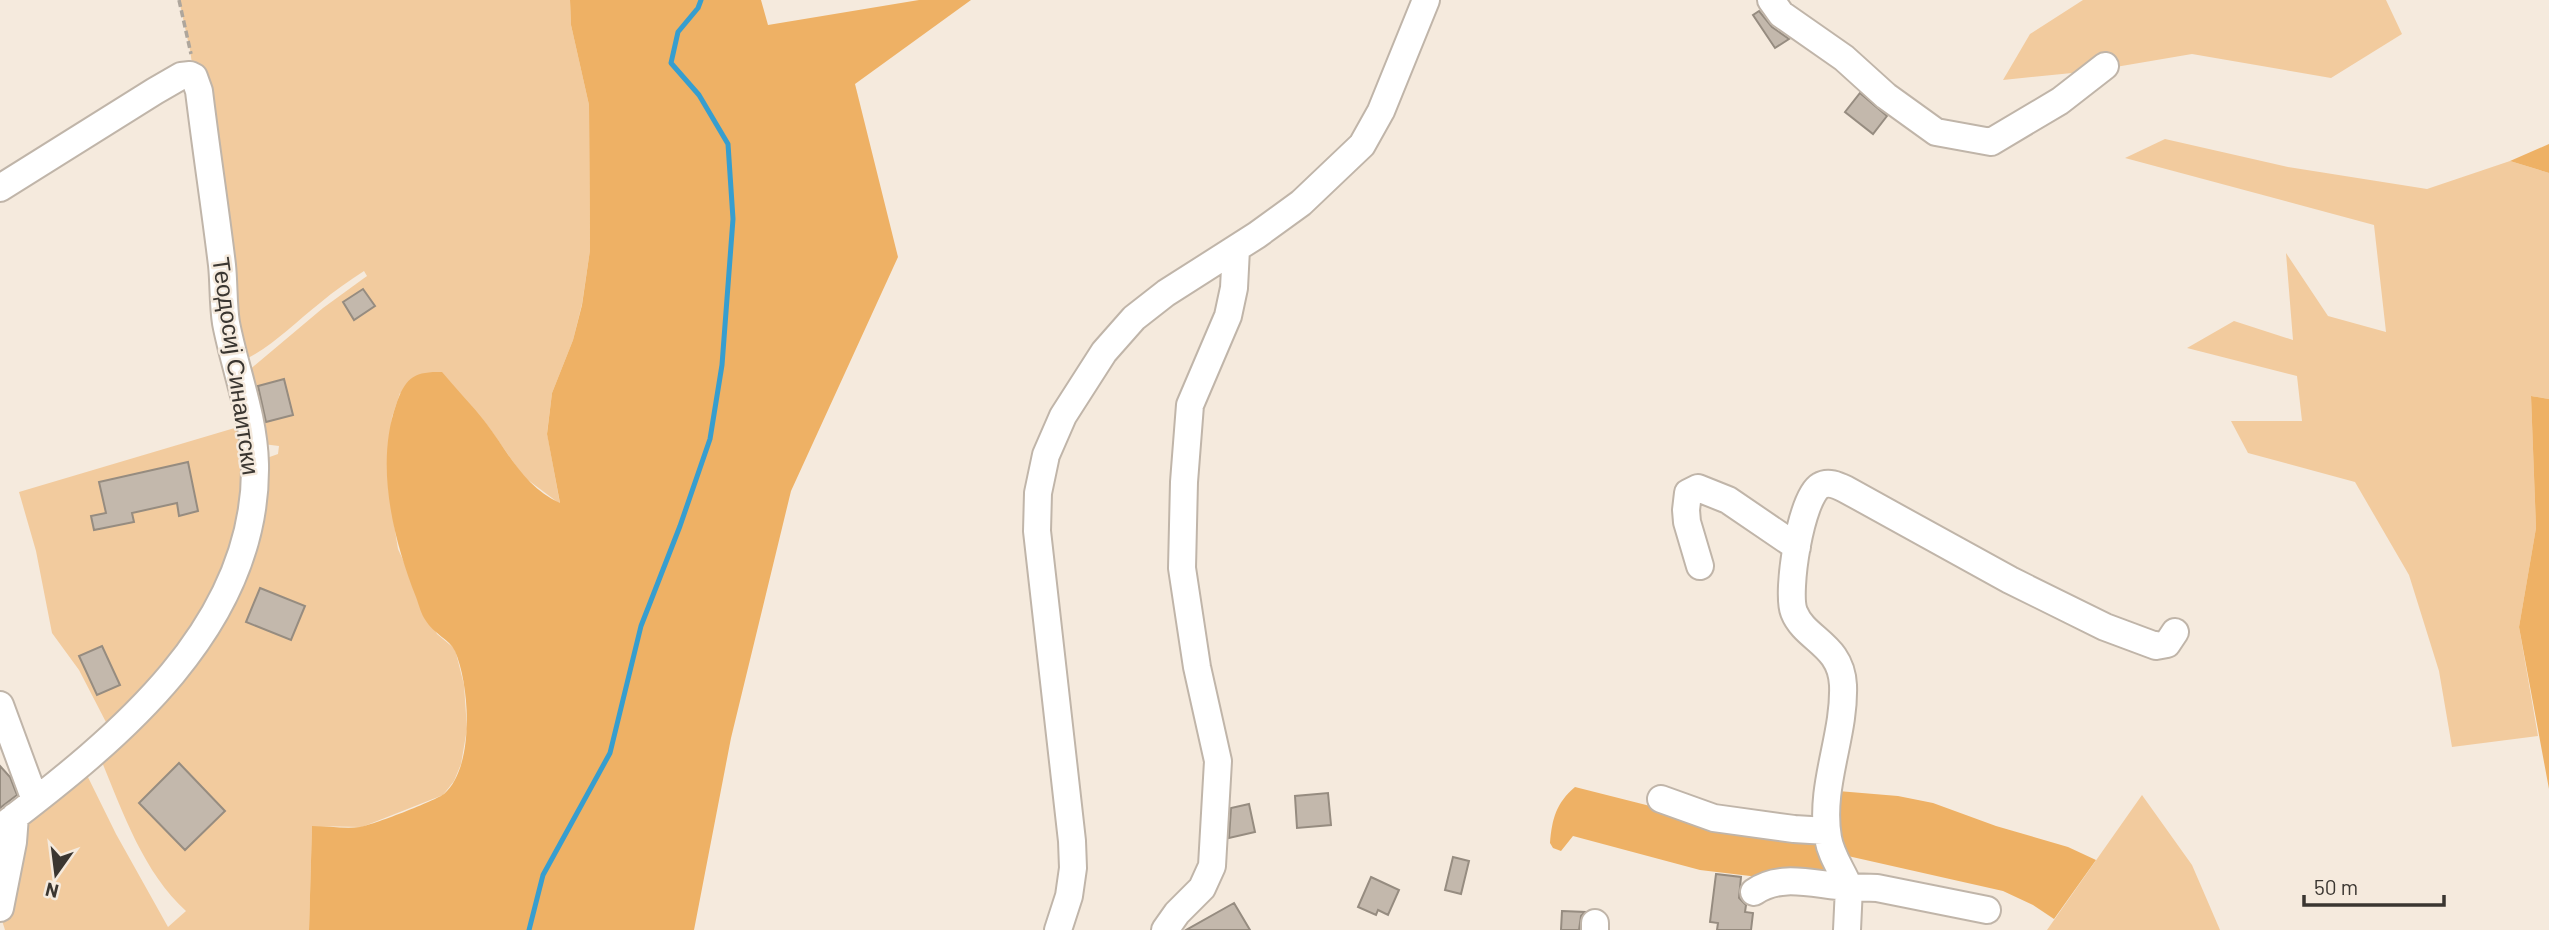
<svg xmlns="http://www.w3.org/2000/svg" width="2549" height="930" viewBox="0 0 2549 930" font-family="Barlow,sans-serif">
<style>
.green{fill:#f2cb9e}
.forest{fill:#eeb165}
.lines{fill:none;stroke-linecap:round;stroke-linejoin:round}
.stream{stroke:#379ecf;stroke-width:5}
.building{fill:#c3b8ac;stroke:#968c80;stroke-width:2}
.minor-casing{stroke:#c0b5a9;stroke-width:30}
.path{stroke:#aea69c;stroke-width:3.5;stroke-dasharray:7 3.5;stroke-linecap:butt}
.minor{stroke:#fff;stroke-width:26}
.labels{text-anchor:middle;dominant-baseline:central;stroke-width:5;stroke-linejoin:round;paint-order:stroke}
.street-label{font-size:24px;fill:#3a3631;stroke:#f5eadd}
</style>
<rect width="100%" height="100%" fill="#f5eadd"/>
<path class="green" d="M179 0H570L571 25 589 105 590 250 582 304 573 340 552 393 547 433 560 504 524 477 485 422 400 393 392 417 388 455V486L398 549 437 634 455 649 464 685 467 729 461 764 454 781 443 795 362 827 312 826 309 930H5L0 914 15 816 81 763 116 834 168 927 186 911C144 873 123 813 102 762L187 671 264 459 278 454 279 446 263 444 248 371 323 308 367 276 364 271C349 281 334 291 320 303 292 325 269 350 236 364L190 50Z
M2083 0H2386L2402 34 2331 78 2192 54 2092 71 2003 80 2030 34Z
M2165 139 2288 167 2427 189 2510 161 2549 173V399L2531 396 2536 528 2519 627 2538 736 2452 747 2439 671 2409 575 2355 482 2248 453 2231 421H2302L2297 376 2187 348 2234 321 2293 340 2286 253 2328 316 2386 332 2374 225 2125 158Z
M238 427 242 448 244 501 230 556 186 640 108 726 79 670 52 633 36 551 19 492Z
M2142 795 2192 865 2220 930H2047Z"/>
<path class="forest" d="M570 0H761L768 25 919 0H971L855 84 898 257 791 491 731 738 694 930H309L312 826C328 826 345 829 360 827 370 826 437 800 444 794 475 767 470 686 455 651 450 640 433 633 426 621 421 614 419 605 416 597 393 539 375 465 396 405 405 378 414 371 442 372 456 389 472 405 486 423 508 452 524 487 560 503L547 434 552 393 573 340 582 305 590 250 589 105 571 25Z
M2549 144V173L2510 161Z
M2531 396 2549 399V789L2519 627 2536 528Z
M1575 787 1662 809 1813 836 1840 881 1767 878 1700 870 1573 836 1561 851 1553 848 1550 843C1552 819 1556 803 1575 787Z
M1838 791 1898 796 1933 803 1996 826 2068 847 2096 860 2054 919 2033 905 2003 891 1839 854Z"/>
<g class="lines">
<path class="stream" d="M529 930 543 875 610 753 641 626 680 526 710 439 722 365 733 219 728 144 699 95 671 63 678 32 698 8 701 0"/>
</g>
<path class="building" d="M1759 11 1772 27 1789 39 1775 48 1753 15Z
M1860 93 1887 116 1873 134 1845 112Z
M363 289 375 306 354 320 343 302Z
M284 379 293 415 266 422 258 386Z
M188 462 198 511 179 516 177 503 132 513 134 522 94 530 91 516 106 513 99 482Z
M260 588 305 606 291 640 246 622Z
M102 646 120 685 97 695 79 656Z
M179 763 225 811 185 850 139 803Z
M0 766 10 777 17 795 0 808Z
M1328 793 1331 825 1297 828 1295 796Z
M1249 804 1255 832 1229 838 1231 808Z
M1453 857 1469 861 1461 894 1445 890Z
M1716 874 1741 877 1739 898 1746 905 1745 912 1753 913 1751 930H1717L1718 923 1710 922Z
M1371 877 1399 890 1388 915 1378 910 1376 915 1358 907Z
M1234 903 1250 930H1186Z
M1562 911 1585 912 1581 916 1579 930H1561Z"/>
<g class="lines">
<g class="minor-casing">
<path id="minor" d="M1771 0 1781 14 1844 58 1886 96 1936 132 1991 142 2060 101 2105 66
M0 188 155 91 181 76 190 75 194 77 199 91C206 149 215 207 222 265 224 284 223 304 226 323 235 370 254 416 255 464 258 626 117 739 0 828
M1700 566 1687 522 1686 510 1688 493 1698 488 1728 500 1797 547
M0 705 35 800
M1661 799 1714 818 1794 829 1827 831
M1754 892C1782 872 1818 886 1849 887 1842 870 1831 856 1828 838 1819 786 1845 736 1843 685 1841 644 1805 640 1794 612 1786 592 1801 497 1820 486 1828 481 1837 485 1845 489L2010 580 2105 627 2156 646 2167 644 2175 632
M0 908 13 842 15 816
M1058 930 1069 896 1073 868 1072 841 1037 531 1038 493 1046 455 1063 416 1104 352 1134 318 1166 293 1257 235 1301 203 1362 145 1381 111 1426 0
M1165 930 1177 913 1202 888 1212 866 1218 761 1197 667 1182 568 1184 482 1190 405 1228 316 1234 288 1236 249
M1595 930V923
M1847 930 1849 887 1877 888 1987 910"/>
</g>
<path class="path" d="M179 0 191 54"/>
<use href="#minor" class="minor"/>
</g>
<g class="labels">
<g class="street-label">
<text transform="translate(237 366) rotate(82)">Теодосиј Синаитски</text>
</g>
</g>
<g transform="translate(56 874) rotate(194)" stroke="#f5eadd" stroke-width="5" paint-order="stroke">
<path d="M0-5L12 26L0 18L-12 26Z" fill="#3a3631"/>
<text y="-10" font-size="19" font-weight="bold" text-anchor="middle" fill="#3a3631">N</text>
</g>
<path d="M2304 895v10h140v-10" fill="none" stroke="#3a3631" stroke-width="3.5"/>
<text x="2314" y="895" font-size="21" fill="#3a3631" stroke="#f5eadd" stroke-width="5" paint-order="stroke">50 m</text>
</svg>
